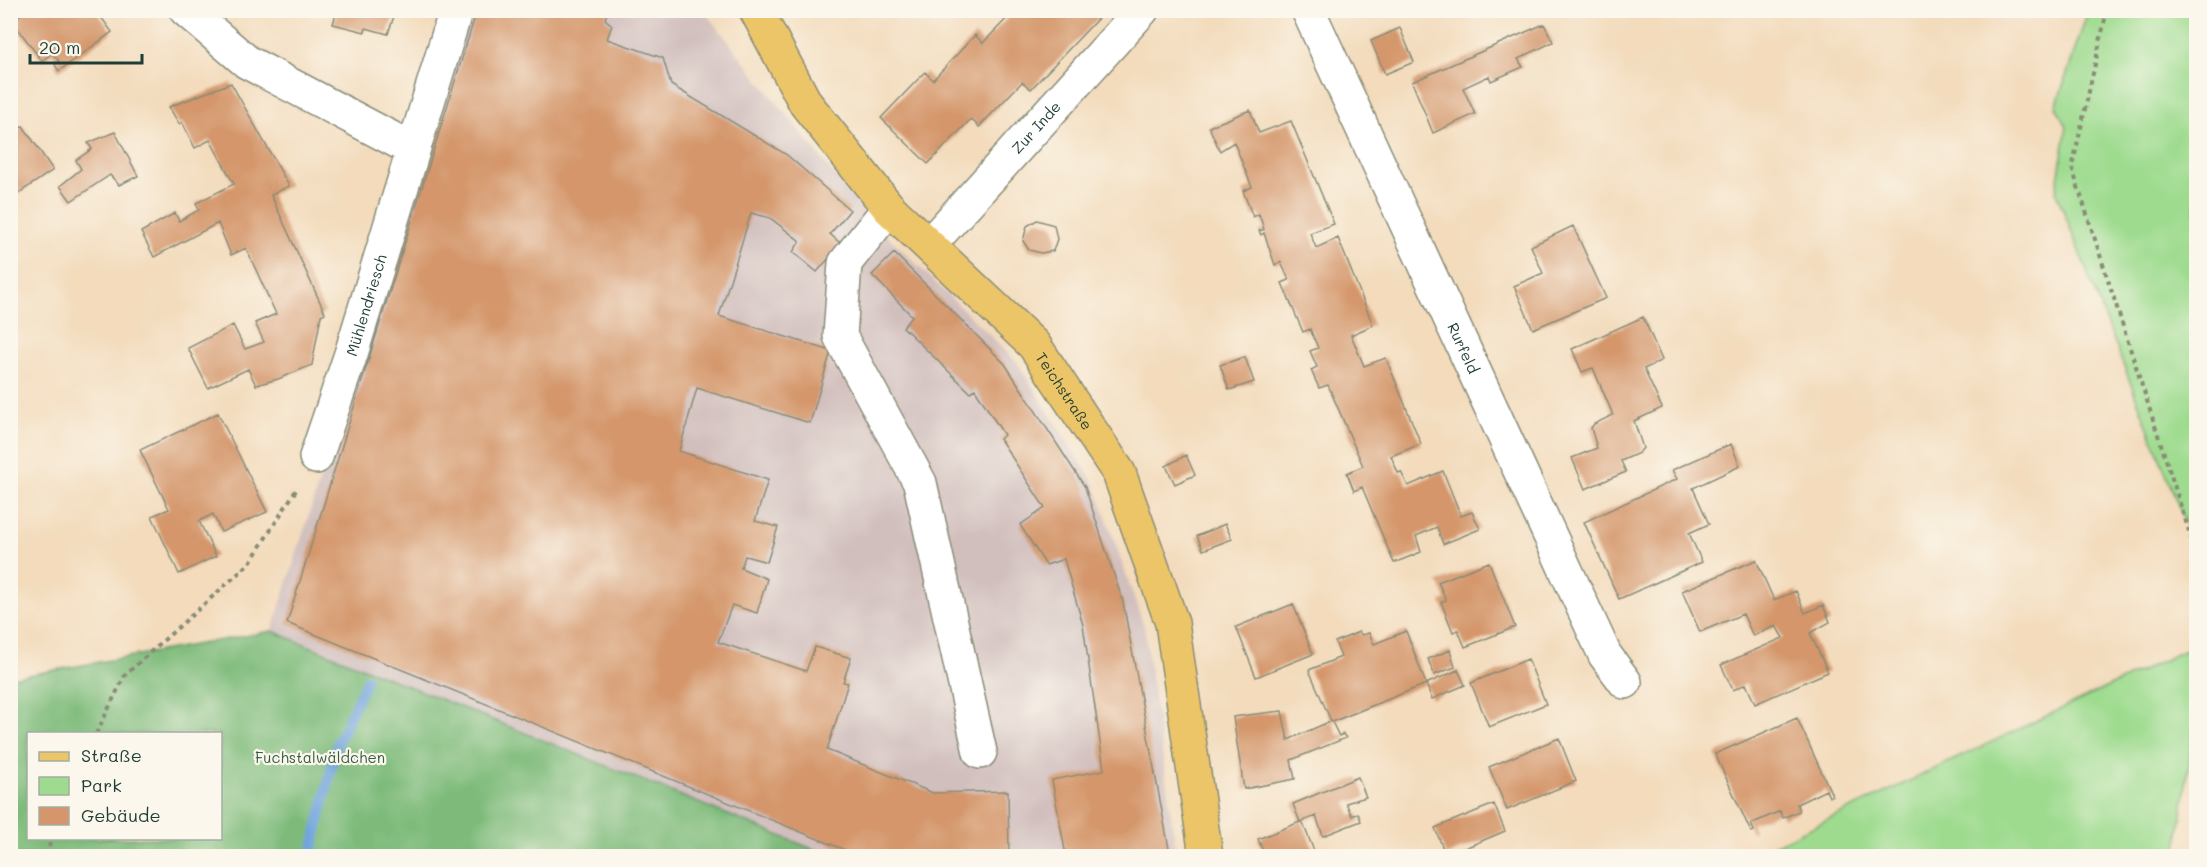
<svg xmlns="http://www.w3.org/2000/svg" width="2207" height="867" viewBox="0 0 2207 867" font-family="Mali,sans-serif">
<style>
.industrial{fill:#d1bfbe}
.green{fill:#9edb8f;stroke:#5e8c62;stroke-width:1.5}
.forest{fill:#7ebb7a;stroke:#4e7c57;stroke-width:1.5;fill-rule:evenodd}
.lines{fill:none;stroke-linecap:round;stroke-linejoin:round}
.stream{stroke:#71a4dd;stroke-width:10}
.building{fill:#d4966a}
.minor-casing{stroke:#898c78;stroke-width:36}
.major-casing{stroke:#898c78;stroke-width:36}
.path{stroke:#898c78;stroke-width:4;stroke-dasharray:4.5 4.5;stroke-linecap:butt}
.minor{stroke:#fff;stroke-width:33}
.major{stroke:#edc569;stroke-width:33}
.labels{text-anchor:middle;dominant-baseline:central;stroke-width:4.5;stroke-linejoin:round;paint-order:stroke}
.street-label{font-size:15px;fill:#1f3d34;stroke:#fbf7ec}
.park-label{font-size:15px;fill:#385d46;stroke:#fbf7ec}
</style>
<rect width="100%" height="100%" fill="#fbf7ec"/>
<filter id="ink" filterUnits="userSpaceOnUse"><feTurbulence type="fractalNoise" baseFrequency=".0167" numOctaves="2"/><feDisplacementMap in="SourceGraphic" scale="12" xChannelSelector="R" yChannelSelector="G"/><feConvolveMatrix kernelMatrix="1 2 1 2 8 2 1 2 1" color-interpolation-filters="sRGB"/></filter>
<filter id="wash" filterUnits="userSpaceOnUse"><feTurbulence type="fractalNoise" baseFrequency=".008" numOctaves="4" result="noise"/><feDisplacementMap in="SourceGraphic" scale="24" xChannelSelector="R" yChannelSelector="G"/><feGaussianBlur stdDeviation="1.35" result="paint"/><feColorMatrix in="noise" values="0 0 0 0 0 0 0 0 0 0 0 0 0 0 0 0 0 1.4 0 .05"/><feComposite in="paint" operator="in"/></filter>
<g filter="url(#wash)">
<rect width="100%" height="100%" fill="#f3dbbc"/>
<path class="industrial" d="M469 11H704L869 218 1016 361 1095 485 1144 626 1177 856H830L272 631Z"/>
<path class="green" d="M2088 11H2196V551L2056 192 2067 126 2056 107Z
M2196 645V712L2176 856H1751Z"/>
<path class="forest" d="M272 631 830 856H11V678ZM28 734H220V838H28Z"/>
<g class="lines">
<path class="stream" d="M311 856 337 744 367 679"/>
</g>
<g id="blocks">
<path class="building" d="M22 10H96L112 32 59 71 55 65 59 61 52 53 42 61 12 21 24 12Z
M337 10H396L388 34 366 28 365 32 333 24Z
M477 10H608L605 19 612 25 607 39 663 58 671 85 787 155 850 210 830 234 841 244 817 272 793 252 800 241 770 218 751 213 719 316 831 351 810 423 697 388 679 451 768 480 755 521 778 527 767 562 745 556 741 568 767 579 757 613 732 605 718 642 806 671 815 647 851 658 843 682 848 683 827 750 933 793 1008 791 1009 856H860L287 623Z
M1015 10H1106L1031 89 1022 82 979 127 971 119 928 164 881 118 925 72 933 80 975 35 983 43Z
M1544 24 1553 42 1518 59 1523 67 1491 81 1489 76 1463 88 1475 114 1433 133 1412 82Z
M1400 28 1414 62 1385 74 1371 41Z
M231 83 289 186 271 195 325 313 321 315 312 365 278 379 256 385 248 369 208 388 188 348 233 325 245 349 264 342 255 323 276 314 246 248 231 255 218 223 154 257 141 232 175 213 179 221 199 210 196 203 234 184 210 140 195 148 182 122 179 124 169 107Z
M1250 110 1259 133 1291 121 1334 224 1310 233 1316 248 1338 238 1373 325 1351 335 1364 366 1386 358 1421 444 1391 456 1398 473 1401 472 1408 486 1443 471 1461 516 1472 512 1480 529 1443 544 1437 527 1416 536 1421 552 1394 563 1362 487 1354 491 1347 473 1363 466 1328 385 1319 388 1311 370 1317 367 1310 351 1318 348 1310 329 1303 332 1282 283 1289 280 1281 262 1275 265 1264 233 1261 235 1259 231 1264 229 1259 214 1253 217 1243 191 1252 187 1234 142 1220 151 1209 127Z
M23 126 53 170 10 199V134Z
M115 132 138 176 119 185 110 175 71 201 60 186 81 169 76 160 92 149 88 143Z
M1037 220 1054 225 1057 239 1053 251 1041 253 1029 250 1023 241 1027 226Z
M1573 226 1606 298 1533 329 1514 286 1543 273 1531 246Z
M894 253 1005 364 1085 487 1123 602 1170 854 1066 856 1052 780 1104 770 1083 625 1064 559 1046 565 1020 525 1045 508 1000 439 1004 435 975 389 970 392 903 327 912 316 872 275Z
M1643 317 1662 360 1644 369 1662 408 1634 421 1643 448 1639 453 1621 461 1626 472 1585 489 1572 458 1597 448 1591 428 1594 424 1613 415 1593 368 1582 372 1572 349Z
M1245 357 1254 382 1229 390 1220 365Z
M218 413 267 512 221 532 213 514 199 521 216 556 179 574 152 516 169 509 140 450Z
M1731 444 1740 466 1693 488 1709 524 1689 533 1702 562 1619 599 1584 522 1677 479 1672 470Z
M1186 455 1195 475 1175 484 1166 466Z
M1225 524 1232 539 1203 550 1197 536Z
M1756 560 1774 600 1796 591 1805 613 1823 605 1830 622 1810 633 1828 672 1755 704 1746 684 1733 690 1721 665 1783 638 1776 626 1753 636 1743 614 1700 632 1682 591Z
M1489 562 1515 627 1465 647 1458 630 1453 632 1441 602 1446 600 1438 582Z
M1293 604 1313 654 1256 677 1236 627Z
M1406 631 1426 684 1332 722 1339 736 1343 734 1346 738 1291 760 1295 779 1244 789 1233 717 1282 711 1288 740 1331 721 1309 670 1341 657 1335 642 1359 632 1362 635 1369 633 1374 644Z
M1450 650 1455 667 1434 675 1428 659Z
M1528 659 1546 704 1489 727 1471 683Z
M1458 670 1465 685 1432 699 1426 684Z
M1797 718 1832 795 1829 797 1826 790 1797 804 1799 811 1783 818 1780 811 1751 824 1754 831 1751 832 1715 754Z
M1559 738 1576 781 1507 810 1489 767Z
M1358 777 1366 797 1346 803 1352 816 1358 813 1361 821 1323 836 1316 816 1300 822 1293 804Z
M1494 804 1505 831 1446 856 1435 828Z
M1302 821 1316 856H1265L1258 839Z"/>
</g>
</g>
<g filter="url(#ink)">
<use href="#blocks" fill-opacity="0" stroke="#898c78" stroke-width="1.5"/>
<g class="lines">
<g class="minor-casing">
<g id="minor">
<path d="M186 10 247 62 412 149"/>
<path id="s1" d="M1308 10 1605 655 1625 682"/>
<path d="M889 208 845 263 840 336 920 483 980 752"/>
<path id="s2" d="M929 245 1142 10"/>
<path id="s3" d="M316 457 351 354 456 10"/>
</g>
</g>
<g class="major-casing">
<g id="major">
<path id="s4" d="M756 10 806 104 889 208 1034 345 1119 473 1172 623 1206 856"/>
</g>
</g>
<path class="path" d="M2107 10 2072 168 2196 553
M96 734 125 675 249 564 298 487
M47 856 51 838"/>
<use href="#minor" class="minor"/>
<use href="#major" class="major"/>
</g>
</g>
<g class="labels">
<g class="street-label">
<text stroke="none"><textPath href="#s2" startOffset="159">Zur Inde</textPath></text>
<text stroke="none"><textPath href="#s3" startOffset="160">Mühlendriesch</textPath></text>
<text stroke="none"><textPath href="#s1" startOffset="372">Rurfeld</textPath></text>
<text stroke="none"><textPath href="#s4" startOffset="494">Teichstraße</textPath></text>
</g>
<g class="park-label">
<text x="320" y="757">Fuchstalwäldchen</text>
</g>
</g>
<rect width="2207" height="867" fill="none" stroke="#fbf7ec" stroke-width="36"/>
<rect x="27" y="732" width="195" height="108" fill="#fbf7ec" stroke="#a3ada2" stroke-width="1.5"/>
<rect x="39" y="752" width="30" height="9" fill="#edc569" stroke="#a3ada2" stroke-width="1.5"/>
<text x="81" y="762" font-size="18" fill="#1f3d34">Straße</text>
<rect x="39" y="777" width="30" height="18" fill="#9edb8f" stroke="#a3ada2" stroke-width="1.5"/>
<text x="81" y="792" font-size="18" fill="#1f3d34">Park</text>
<rect x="39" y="807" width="30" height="18" fill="#d4966a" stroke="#a3ada2" stroke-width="1.5"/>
<text x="81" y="822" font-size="18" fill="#1f3d34">Gebäude</text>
<path d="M30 54v9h112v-9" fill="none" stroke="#1f3d34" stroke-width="3"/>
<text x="39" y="54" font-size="18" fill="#1f3d34" stroke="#fbf7ec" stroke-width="4.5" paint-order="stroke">20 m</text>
</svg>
